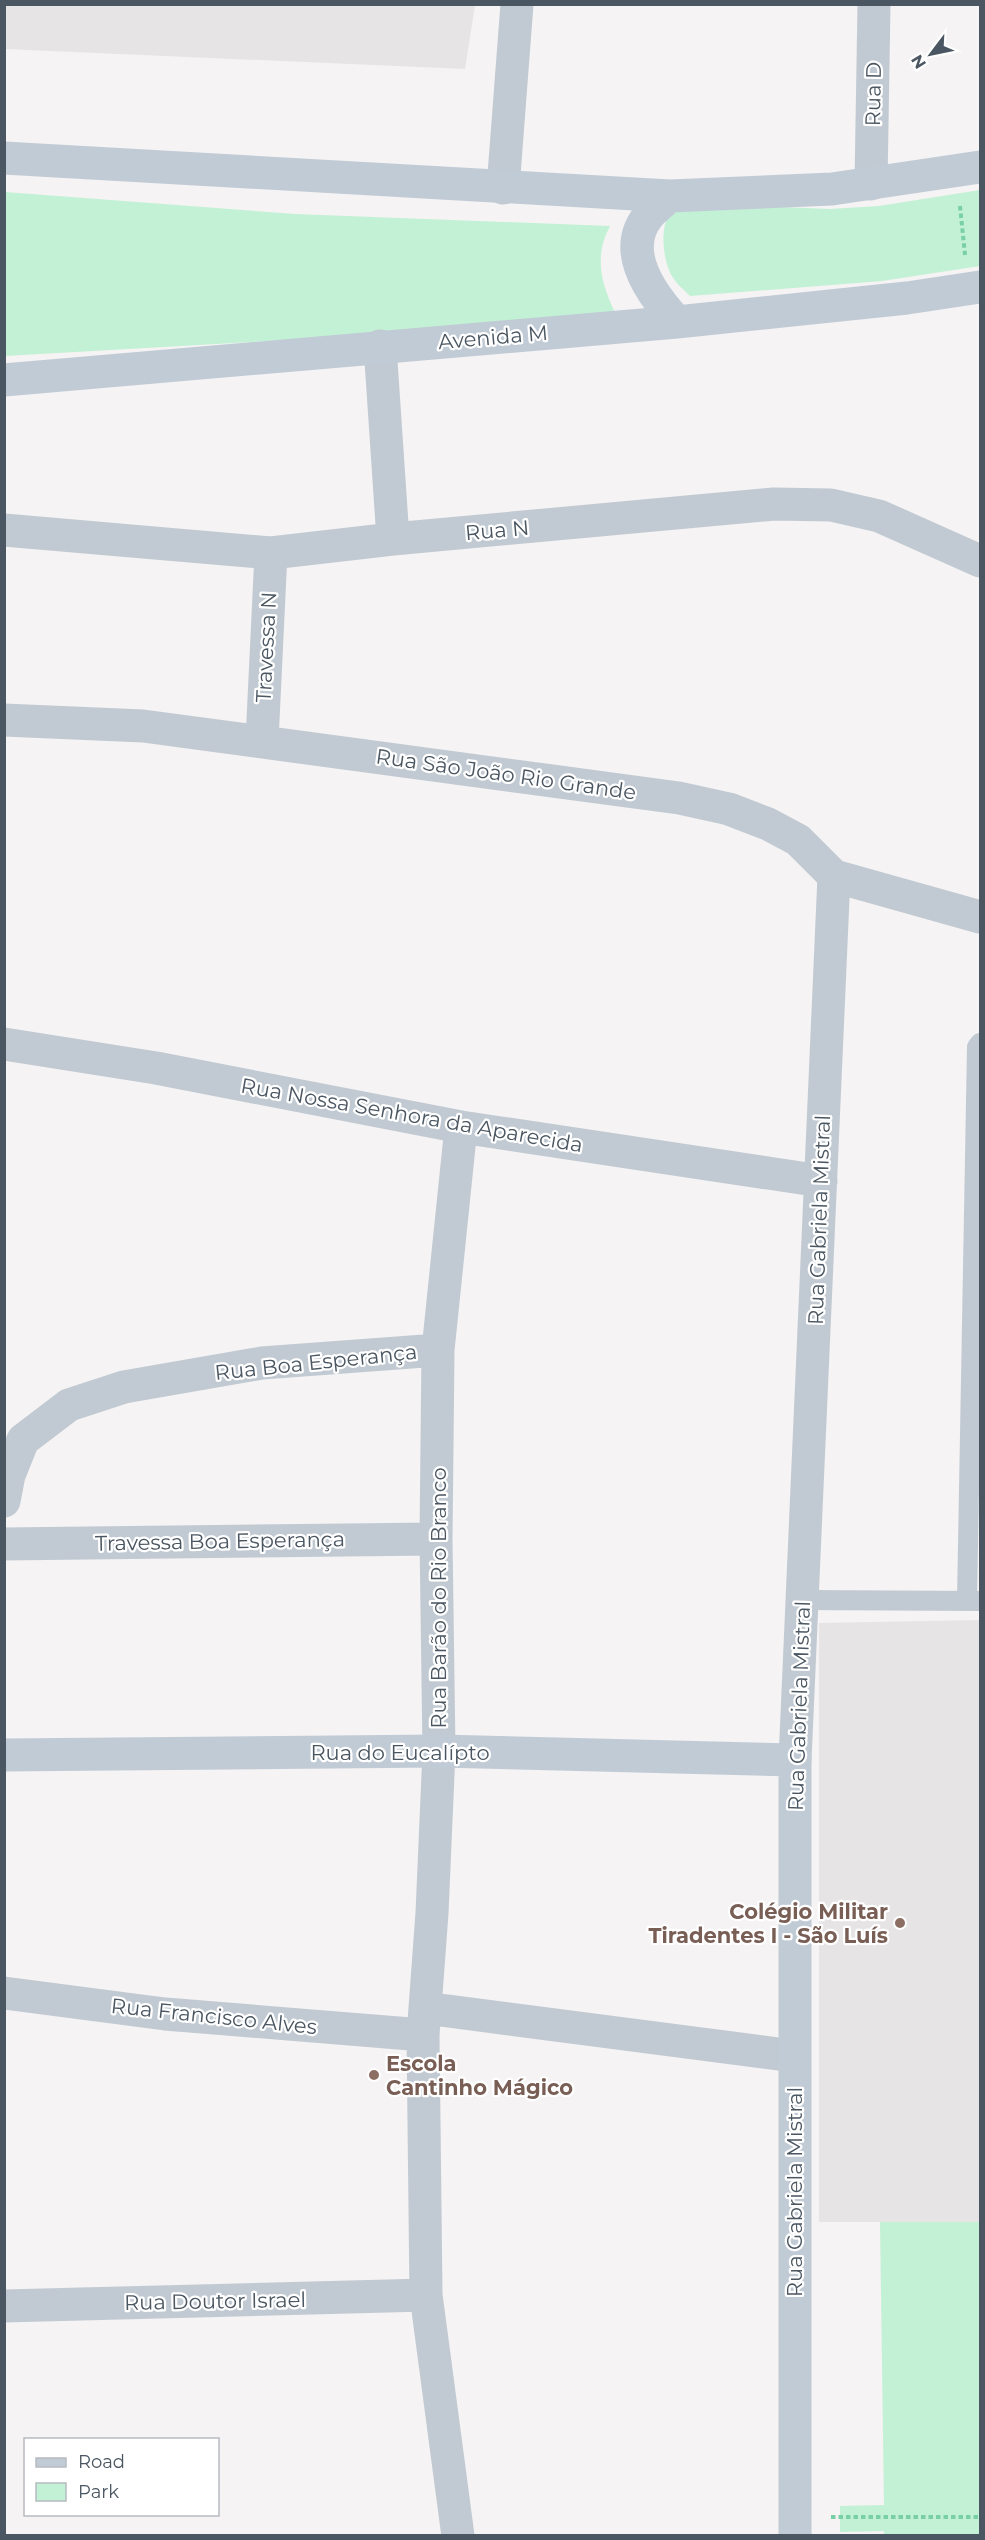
<svg xmlns="http://www.w3.org/2000/svg" width="985" height="2540" viewBox="0 0 985 2540" font-family="Montserrat,sans-serif">
<style>
.education{fill:#e6e4e5}
.green{fill:#c3f1d5}
.lines{fill:none;stroke-linecap:round;stroke-linejoin:round}
.path{stroke:#7ad0a6;stroke-width:4;stroke-dasharray:4.5 3;stroke-linecap:butt}
.lane{stroke:#c1cad2;stroke-width:20}
.street{stroke:#c1cad2;stroke-width:33}
.secondary{stroke:#c1cbd6;stroke-width:33}
.education-dot{fill:#8d6e63;stroke:#fff;stroke-width:2}
.labels{text-anchor:middle;dominant-baseline:central;stroke-width:4.5;stroke-linejoin:round;paint-order:stroke}
.street-label{font-size:21px;fill:#4a5661;stroke:#fff}
.education-label{font-size:21px;font-weight:bold;fill:#785e54;stroke:#fff;text-anchor:end}
</style>
<rect width="100%" height="100%" fill="#f5f3f3"/>
<path class="education" d="M5 4H475V5L465 69 5 49Z
M980 1620V2222H819V1623Z"/>
<path class="green" d="M980 190V266L882 281 690 296C682 288 673 281 669 270 663 256 660 226 670 214 674 209 682 206 687 203L830 209 879 206Z
M5 192 295 214 610 226C592 260 603 288 619 321L5 356Z
M880 2222H980V2535L884 2536V2531L840 2532V2506L884 2505Z"/>
<g class="lines">
<path class="path" d="M960 206 965 255
M831 2517H980"/>
<path class="lane" d="M802 1600 980 1601
M967 1601 977 1047 980 1043"/>
<path class="street" d="M871 184 874 4
M503 188 517 4
M380 346 393 539
M4 530 271 553 393 539 774 504 831 505 879 516 980 561
M4 720 143 726 679 798 729 809 768 824 798 840 834 876 980 917
M262 741 271 553
M4 1044 156 1068 461 1127 821 1181
M4 1501 9 1475 23 1440 69 1405 124 1387 262 1363 438 1350
M4 1544 436 1539
M795 1760 834 876
M4 1993 165 2014 423 2035
M425 2008 794 2056
M4 2306 426 2295
M458 2536 426 2295 423 2035 432 1913 439 1751 436 1539 438 1350 461 1127"/>
<path class="secondary" d="M4 158 670 196 832 189 980 167
M670 196C663 202 655 208 649 215 619 251 652 295 677 322
M4 380 677 322 907 298 980 287
M4 1755 439 1751 795 1760V2536"/>
</g>
<g class="education-dot">
<circle cx="900" cy="1923" r="6"/>
<circle cx="374" cy="2075" r="6"/>
</g>
<g class="labels">
<g class="street-label">
<text transform="translate(873 94) rotate(-89)">Rua D</text>
<text transform="translate(493 337) rotate(-5)">Avenida M</text>
<text transform="translate(497 530) rotate(-5)">Rua N</text>
<text transform="translate(266 647) rotate(-87)">Travessa N</text>
<text transform="translate(506 774) rotate(8)">Rua São João Rio Grande</text>
<text transform="translate(412 1115) rotate(10)">Rua Nossa Senhora da Aparecida</text>
<text transform="translate(819 1220) rotate(-88)">Rua Gabriela Mistral</text>
<text transform="translate(316 1362) rotate(-6)">Rua Boa Esperança</text>
<text transform="translate(220 1541) rotate(-1)">Travessa Boa Esperança</text>
<text transform="translate(438 1598) rotate(-90)">Rua Barão do Rio Branco</text>
<text transform="translate(799 1706) rotate(-88)">Rua Gabriela Mistral</text>
<text x="400" y="1752">Rua do Eucalípto</text>
<text transform="translate(214 2016) rotate(6)">Rua Francisco Alves</text>
<text transform="translate(794 2192) rotate(-90)">Rua Gabriela Mistral</text>
<text transform="translate(215 2301) rotate(-1)">Rua Doutor Israel</text>
</g>
<g class="education-label">
<text x="888" y="1911">Colégio Militar<tspan x="888" dy="24">Tiradentes I - São Luís</tspan></text>
<text x="386" y="2063" text-anchor="start">Escola<tspan x="386" dy="24">Cantinho Mágico</tspan></text>
</g>
</g>
<rect width="985" height="2540" fill="none" stroke="#4a5661" stroke-width="12"/>
<rect x="24" y="2438" width="195" height="78" fill="#ffffff" stroke="#b7bbc0" stroke-width="1.5"/>
<rect x="36" y="2458" width="30" height="9" fill="#c1cbd6" stroke="#b7bbc0" stroke-width="1.5"/>
<text x="78" y="2468" font-size="18" fill="#4a5661">Road</text>
<rect x="36" y="2483" width="30" height="18" fill="#c3f1d5" stroke="#b7bbc0" stroke-width="1.5"/>
<text x="78" y="2498" font-size="18" fill="#4a5661">Park</text>
<g transform="translate(931 54) rotate(238)" stroke="#ffffff" stroke-width="4.5" paint-order="stroke">
<path d="M0-4.5L10 22L0 15L-10 22Z" fill="#4a5661"/>
<text y="-9" font-size="16" font-weight="bold" text-anchor="middle" fill="#4a5661">N</text>
</g>
</svg>
